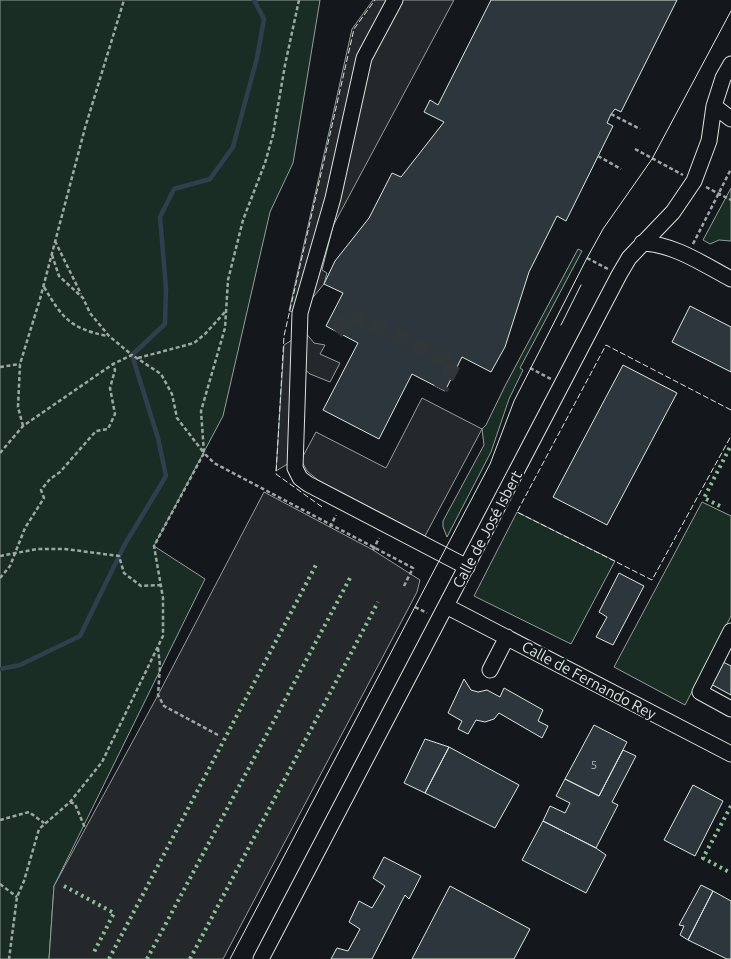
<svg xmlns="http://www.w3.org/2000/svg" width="731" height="959" viewBox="0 0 731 959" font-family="Ubuntu,sans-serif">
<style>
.green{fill:#1a2d24;stroke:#939e99}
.parking{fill:#24282b;stroke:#939e99}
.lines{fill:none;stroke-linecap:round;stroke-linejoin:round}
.stream{stroke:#2f3f4d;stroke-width:4.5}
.building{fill:#2c363c;stroke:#d8e6dc}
.minor-tunnel{stroke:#313739;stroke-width:15;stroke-dasharray:15 8;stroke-linecap:butt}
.minor-casing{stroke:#d8e6dc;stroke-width:17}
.path{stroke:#9da8a2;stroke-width:2.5;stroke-dasharray:4 2.5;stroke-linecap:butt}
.minor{stroke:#14181c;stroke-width:15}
.tram{stroke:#d8e6dc;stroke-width:1}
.hedge{stroke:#8ac095;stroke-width:4;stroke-dasharray:2.5 4;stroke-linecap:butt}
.fence{stroke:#d8e6dc;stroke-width:1;stroke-dasharray:6 2.5;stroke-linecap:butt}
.labels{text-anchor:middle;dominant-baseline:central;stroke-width:4;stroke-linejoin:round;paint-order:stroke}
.number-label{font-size:12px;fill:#adbab4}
.street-label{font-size:15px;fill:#d8e6dc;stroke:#14181c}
</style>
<rect width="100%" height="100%" fill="#14181c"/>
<path class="green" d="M0 0H320L293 163 270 212 223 416 154 546 205 579 54 886 49 959H0Z
M731 188V241L719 240 710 244 703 240Z
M578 249 582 251 520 368 523 370 509 399 491 452 447 537 443 527V521L484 445 482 429 486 425 505 386Z
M702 502 731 516V616L685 705 614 667Z
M517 512 615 561 571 644 474 596Z"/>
<path class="parking" d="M373 0H454L333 226 322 270 327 273 324 284 300 313 289 311 352 29Z
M305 332 314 343 325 345 320 354 340 363 330 382 310 374 303 368 289 463 276 471 284 345Z
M422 398 482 429 425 536 318 480 307 471 301 460 316 432 386 468Z
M264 492 373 550 420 580 417 592 223 959H49L54 886 158 695Z"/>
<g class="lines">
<path class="stream" d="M0 669 20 665 80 636 125 544 166 476 158 438 132 355 165 324 166 288 160 217 174 189 210 179 233 147 257 58 264 19 254 0"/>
</g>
<path class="building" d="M491 0H677L621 112 615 109 611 114 607 123 613 126 566 221 557 216 529 272 505 347 491 372 462 357 445 391 412 374 379 439 323 410 358 343 326 326 343 293 324 284 335 261 369 218 392 173 401 177 444 122 424 112 430 100 438 105Z
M690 306 731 327V372L672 342Z
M623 365 677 393 607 525 553 497Z
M619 573 644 586 613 645 596 637 607 617 599 612Z
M721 661 731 666V695L709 683Z
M464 679 471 690 478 692 487 690 500 697 504 688 543 710 538 721 548 726 542 738 499 713 494 719 485 722 476 720 468 734 458 729 462 721 448 713Z
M594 725 627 742 599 796 565 779Z
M425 739 449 747 425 793 404 783Z
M449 747 519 785 495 828 425 793Z
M623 750 636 756 612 802 618 805 596 848 543 821 550 806 565 813 570 803 556 796 565 779 599 796Z
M693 785 723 801 695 856 664 840Z
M543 821 596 848 606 855 586 893 522 860Z
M384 857 421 876 409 899 405 895 372 959H331L337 948 348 951 360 929 349 922 359 901 372 908 385 886 373 878Z
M701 885 713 891 688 940 680 935 684 926 679 925Z
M450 886 530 929 514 959H412Z
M713 891 731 901V959H727L688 940Z"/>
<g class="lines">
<path class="minor-tunnel" d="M336 332 351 315 454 363 441 389"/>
<g class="minor-casing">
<path id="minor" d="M395 0 364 58 333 198 300 313 295 468 300 478 308 484 467 567
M714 106 731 119
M642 243C674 244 703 264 731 279
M446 606 731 754
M731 631 700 692 731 709
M490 670 507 637
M261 959 619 275 629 258 673 212 694 181 709 141 714 106 723 78 731 64"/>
</g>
<path class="path" d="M299 0 285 65 273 135 265 163 243 220 228 280 225 328 201 411 204 453 214 463 413 568 404 586
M611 114 640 129
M635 149 683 175
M598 156 621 169
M706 187 731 200
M55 241 81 294
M693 244 731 169
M52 255 59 276 83 298 90 313 109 336 132 355
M587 258 608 269
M44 287C63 319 70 328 107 336
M138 358 194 343 205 334 225 312
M0 367 20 364
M530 368 551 379
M23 426 18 407 20 364 40 299 85 128 124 0
M0 453 23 426 113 364 132 355 161 374 172 394 177 418 204 453 154 546 163 598V636L102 762 70 802 39 829 24 881 17 897 9 959
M330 527 336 515
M373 550 379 538
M0 556 37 549H65L119 556 124 573 141 586 160 585
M0 578 10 566 25 528 44 498 41 490 50 479 60 472 96 431 108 429 115 414 110 388 115 370 113 364
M415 607 427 613
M158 648 160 666 158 695 164 706 218 735
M70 802 75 804 85 828
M0 820 29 812 44 823
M0 884 17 897"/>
<use href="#minor" class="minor"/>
<path class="tram" d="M561 325 581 285
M230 959 490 464 514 401 587 258 603 229 652 159 731 11"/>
<path class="hedge" d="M720 506 704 498 731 445
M731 806 703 858 731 873
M64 886 114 913 93 954
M109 959 317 563
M147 959 350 578
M190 959 378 602"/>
<path class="fence" d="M731 410 606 345 517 512 652 580 731 436
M322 507 276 474 284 336 354 29 375 0"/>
</g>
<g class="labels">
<g class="number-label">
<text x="594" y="764">5</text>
</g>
<g class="street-label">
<text transform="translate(487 529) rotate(-62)">Calle de José Isbert</text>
<text transform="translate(589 680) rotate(28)">Calle de Fernando Rey</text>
</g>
</g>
</svg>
